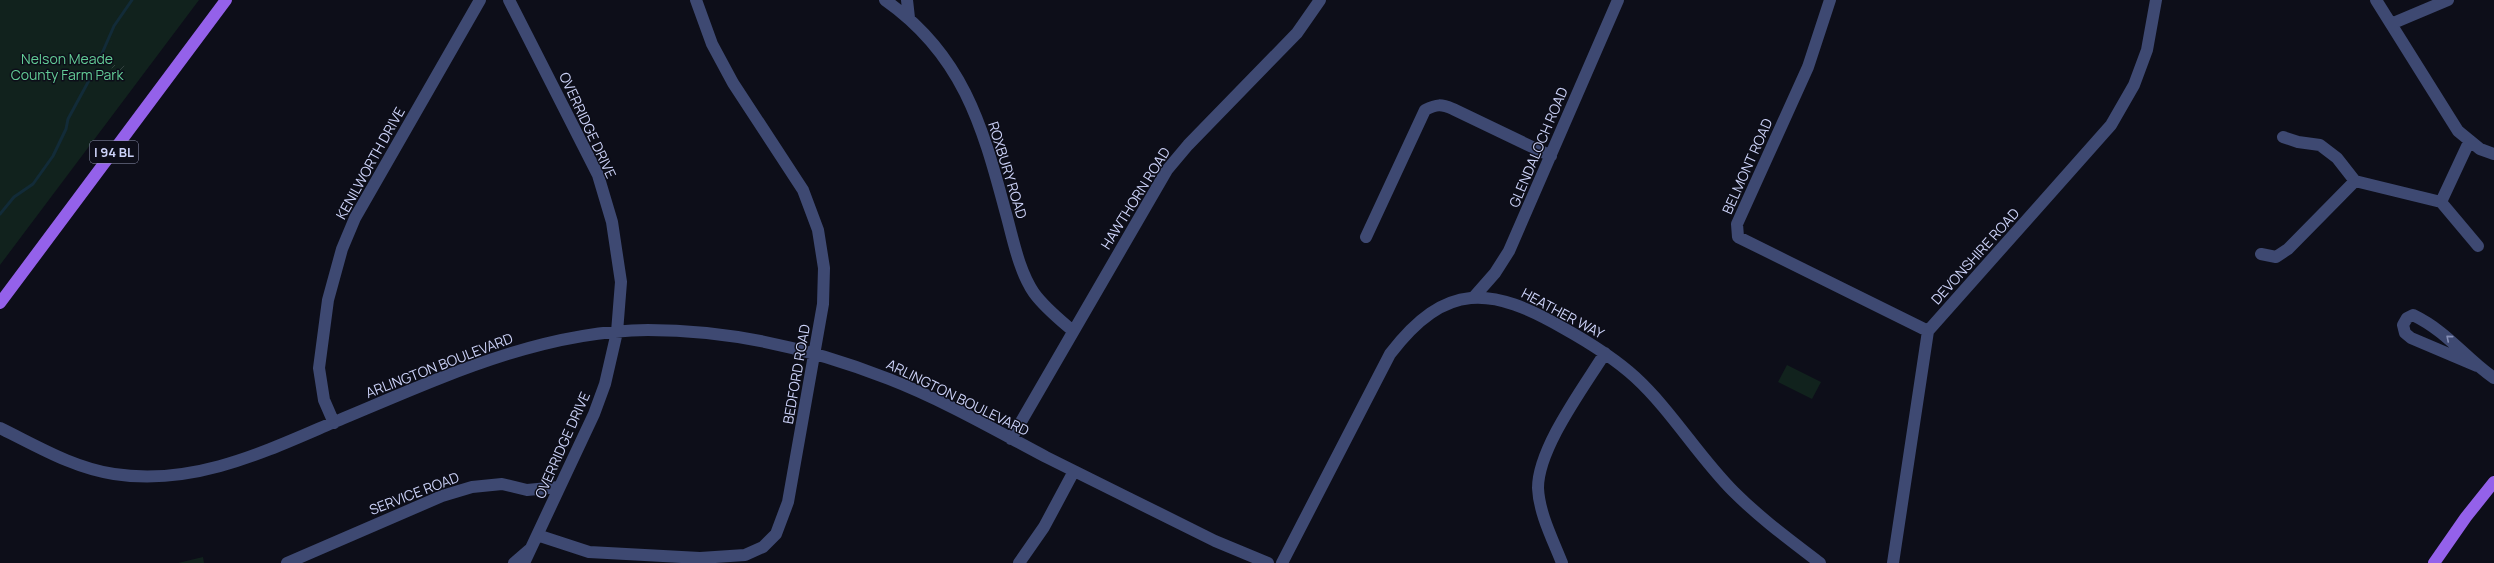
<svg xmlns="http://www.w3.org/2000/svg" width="2494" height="563" viewBox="0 0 2494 563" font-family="Manrope,sans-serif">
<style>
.park{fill:#11221d}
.garden{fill:url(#garden-furrows)}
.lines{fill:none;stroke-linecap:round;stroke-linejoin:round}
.stream{stroke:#122b38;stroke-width:3}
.minor{stroke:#3e4972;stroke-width:12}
.major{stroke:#9461ea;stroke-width:12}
.oneway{stroke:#858eb5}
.labels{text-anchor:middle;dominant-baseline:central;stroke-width:3;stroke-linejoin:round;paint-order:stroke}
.shield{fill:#0d0e19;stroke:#9397b5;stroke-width:1}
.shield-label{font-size:13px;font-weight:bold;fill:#ccd2f8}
.park-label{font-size:14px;fill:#63cd97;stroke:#0d0e19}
.street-label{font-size:14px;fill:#ccd2f8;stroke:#0d0e19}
</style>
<defs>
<pattern id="garden-furrows" width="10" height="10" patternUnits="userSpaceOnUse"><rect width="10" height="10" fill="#11221d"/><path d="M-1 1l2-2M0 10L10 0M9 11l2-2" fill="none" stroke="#32413f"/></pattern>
</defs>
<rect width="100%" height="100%" fill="#0d0e19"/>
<path class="park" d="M0 0H199L0 265Z
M1787 365 1821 382 1812 399 1778 382Z
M203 557 204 563H178Z"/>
<path class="garden" d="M113 65H124L126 70 119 73 111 68Z"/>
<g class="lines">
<path class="stream" d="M100 58 114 26 132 0
M0 214 14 197 33 184 53 156 66 129 68 119 93 73"/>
<path class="minor" d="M509 0 598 175 612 222 621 282 617 332 605 384 594 414 524 563
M885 0C962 54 982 124 1005 210 1013 238 1018 269 1034 293 1045 308 1059 319 1073 331
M907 0 909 18
M1830 0 1808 67 1737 224 1738 237 1928 331
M2376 0 2458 131 2480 149 2494 154
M2391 24 2448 0
M2283 137 2298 142 2320 145 2337 158 2355 181 2441 202
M2441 202 2469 142
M2441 202 2478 246
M1366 237 1425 110C1437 104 1441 104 1453 109L1551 156
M2261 254 2276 257 2288 249 2355 181
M1473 298 1495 273 1509 251 1618 0
M2477 366 2411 338 2405 333 2403 325 2407 318 2413 315C2448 332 2464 357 2494 378
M334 423 324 400 319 368 328 300 342 249 355 218 480 0
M0 428C37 446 73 468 114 474 193 486 262 453 332 423 434 381 536 331 648 330 730 330 813 349 889 379 943 400 995 430 1046 457 1102 485 1159 513 1215 541L1268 563
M1011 439 1167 170 1188 145 1297 33 1320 0
M537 535 589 552 700 558 745 555 763 547 776 534 788 502 823 304 824 268 818 230 803 190 733 83 712 44 696 0
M287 563 442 496 472 487 502 484 527 490 559 487
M514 563 529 550
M1019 563 1044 527 1074 471
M1282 563 1390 354C1446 281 1491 286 1565 329 1590 343 1614 358 1635 377 1672 411 1698 456 1734 492 1760 518 1790 540 1820 563
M1562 563C1553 540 1539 513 1538 488 1538 448 1584 387 1605 353
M1893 563 1928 331 2111 125 2134 85 2147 50 2156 0"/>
<path class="major" d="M0 303 226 0
M2434 563 2466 517 2494 482"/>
</g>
<defs><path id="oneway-chevron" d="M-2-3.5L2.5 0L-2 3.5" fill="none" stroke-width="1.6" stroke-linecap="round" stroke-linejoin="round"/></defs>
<use class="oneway" href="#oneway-chevron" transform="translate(2449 338) rotate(-140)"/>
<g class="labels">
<rect class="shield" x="90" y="141" width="48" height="22" rx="3"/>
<g class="shield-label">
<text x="114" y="152">I 94 BL</text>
</g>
<g class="park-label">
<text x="67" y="58">Nelson Meade<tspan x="67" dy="16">County Farm Park</tspan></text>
</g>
<g class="street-label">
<text transform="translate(588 125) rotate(65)">OVERRIDGE DRIVE</text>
<text transform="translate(1538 147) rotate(-67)">GLENDALOCH ROAD</text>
<text transform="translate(370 163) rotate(-61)">KENILWORTH DRIVE</text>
<text transform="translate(1747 166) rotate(-66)">BELMONT ROAD</text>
<text transform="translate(1008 170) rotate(73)">ROXBURY ROAD</text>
<text transform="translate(1135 198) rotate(-58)">HAWTHORN ROAD</text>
<text transform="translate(1975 256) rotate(-48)">DEVONSHIRE ROAD</text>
<text transform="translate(1563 313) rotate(28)">HEATHER WAY</text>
<text transform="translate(439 365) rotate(-21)">ARLINGTON BOULEVARD</text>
<text transform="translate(796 374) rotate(-80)">BEDFORD ROAD</text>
<text transform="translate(958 397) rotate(26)">ARLINGTON BOULEVARD</text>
<text transform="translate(562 445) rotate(-66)">OVERRIDGE DRIVE</text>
<text transform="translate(414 493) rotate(-21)">SERVICE ROAD</text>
</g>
</g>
</svg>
